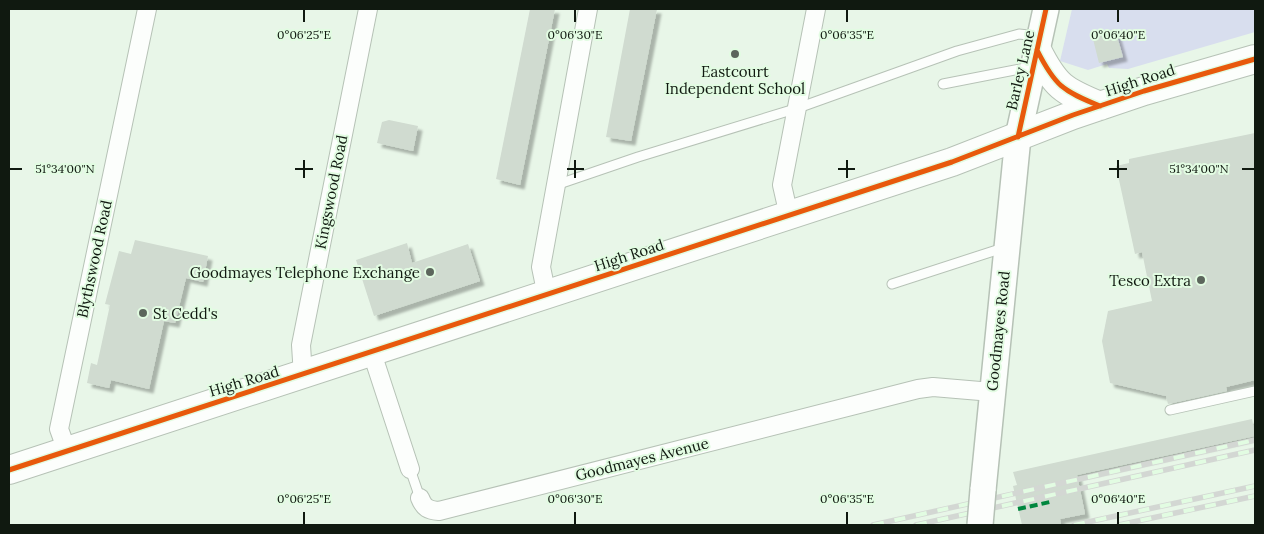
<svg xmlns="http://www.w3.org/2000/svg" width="1264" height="534" viewBox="0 0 1264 534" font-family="Lora,serif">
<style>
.green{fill:#d8deee}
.building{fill:#d0dbd0;filter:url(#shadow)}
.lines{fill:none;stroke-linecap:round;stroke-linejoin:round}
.lane-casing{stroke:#b6c2b6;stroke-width:11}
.street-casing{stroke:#b6c2b6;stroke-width:20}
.secondary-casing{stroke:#b6c2b6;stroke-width:28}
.primary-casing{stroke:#b6c2b6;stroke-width:30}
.lane{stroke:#fcfefc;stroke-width:9}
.street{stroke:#fcfefc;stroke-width:18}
.secondary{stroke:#fcfefc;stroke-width:25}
.primary{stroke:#fcfefc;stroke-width:28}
.rail-casing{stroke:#d3d7d3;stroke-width:5.5}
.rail{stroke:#e2fce2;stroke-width:4;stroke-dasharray:11;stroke-linecap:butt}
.secondary-bridge-casing{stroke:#b6c2b6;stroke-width:28;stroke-linecap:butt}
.secondary-bridge{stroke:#fcfefc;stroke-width:25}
.quiet{stroke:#00873e;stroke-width:4;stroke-dasharray:8 4;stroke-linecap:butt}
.cycleway-casing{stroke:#e2fce2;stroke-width:8}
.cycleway{stroke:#e8590c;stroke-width:5}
.ticks{fill:none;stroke:#101910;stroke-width:2}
.poi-dot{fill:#5c665c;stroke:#e2fce2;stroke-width:2}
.labels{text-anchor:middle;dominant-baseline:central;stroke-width:4;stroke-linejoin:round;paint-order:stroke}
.street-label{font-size:15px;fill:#101910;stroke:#e2fce2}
.poi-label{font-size:15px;fill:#101910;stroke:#e2fce2;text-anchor:end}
.ticks-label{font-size:12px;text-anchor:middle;fill:#101910;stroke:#e2fce2;stroke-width:4;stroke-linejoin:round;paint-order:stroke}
</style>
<defs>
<filter id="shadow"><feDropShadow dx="4.5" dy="4.5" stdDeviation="1" flood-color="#0004"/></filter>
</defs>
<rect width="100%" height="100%" fill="#e8f6e8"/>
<path class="green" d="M1072 9H1255V32L1128 69 1109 68 1107 64 1088 70 1060 61Z"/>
<path class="building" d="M530 9H555L520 185 496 179Z
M630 9H657L631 141 606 137Z
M1115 29 1123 57 1099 63 1092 35Z
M389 120 418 126 413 151 377 143 382 122Z
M1255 133V380L1226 387 1227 391 1168 404 1166 396 1110 383 1102 341 1108 311 1152 301 1142 252 1135 254 1116 166 1129 163V159Z
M135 240 208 256 203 282 186 278 175 323 164 321 149 389 111 380 109 388 87 383 91 363 97 365 110 305 105 304 119 251 131 254Z
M407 243 412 263 468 244 480 281 374 316 356 260Z
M1252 419 1255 436 1077 475 1085 514 1060 519 1061 525H1022L1013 486 1017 485 1013 472Z"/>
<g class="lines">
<g class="lane-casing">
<path id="lane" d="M943 84 1030 67
M556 185 638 157 798 108 957 51 1019 34 1038 36
M892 284 1003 248
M1170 410 1255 391
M410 469 420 498"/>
</g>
<g class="street-casing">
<path id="street" d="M789 216 782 185 816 9
M547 296 541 267 588 9
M372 353 410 469
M303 376 301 345 368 9
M67 451 59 429 147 9
M420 498C424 508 428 510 439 511L918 389 933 387 992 392"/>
</g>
<g class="secondary-casing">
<path id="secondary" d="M983 490 1018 137 1046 9"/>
</g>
<g class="primary-casing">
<path id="primary" d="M1037 50C1055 86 1063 91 1100 106
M9 470 952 162 1073 115 1144 91 1255 59"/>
</g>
<use href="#lane" class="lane"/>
<use href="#street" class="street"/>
<use href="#secondary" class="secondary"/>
<use href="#primary" class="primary"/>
<g class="rail-casing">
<path id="rail" d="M873 525 1255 440
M916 525 1255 450
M1074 525 1255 486
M1119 525 1255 496"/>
</g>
<use href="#rail" class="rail"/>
<g class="secondary-bridge-casing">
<path id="secondary-bridge" d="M980 525 983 490"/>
</g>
<use href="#secondary-bridge" class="secondary-bridge"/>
<path class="quiet" d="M1018 509 1050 502"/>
<g class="cycleway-casing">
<path id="cycleway" d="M1037 50C1055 86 1063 91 1100 106
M1018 137 1046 9
M9 470 952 162 1073 115 1144 91 1255 59"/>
</g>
<use href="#cycleway" class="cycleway"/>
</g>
<path class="ticks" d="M304 10V22M575 10V22M847 10V22M1118 10V22M304 160V178M575 160V178M847 160V178M1118 160V178M10 169H22M295 169H313M567 169H584M838 169H855M1109 169H1127M1242 169H1254M304 512V524M575 512V524M847 512V524M1118 512V524"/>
<g class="poi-dot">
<circle cx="735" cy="54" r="5"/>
<circle cx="430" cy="272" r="5"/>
<circle cx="1201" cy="280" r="5"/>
<circle cx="143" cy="313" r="5"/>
</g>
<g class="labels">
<g class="street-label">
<text transform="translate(1020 70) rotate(-77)">Barley Lane</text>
<text transform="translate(1140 80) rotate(-18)">High Road</text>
<text transform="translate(331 192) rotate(-79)">Kingswood Road</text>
<text transform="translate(629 255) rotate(-18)">High Road</text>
<text transform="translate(94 259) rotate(-78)">Blythswood Road</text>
<text transform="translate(998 331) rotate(-84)">Goodmayes Road</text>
<text transform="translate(244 381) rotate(-17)">High Road</text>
<text transform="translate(642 459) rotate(-14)">Goodmayes Avenue</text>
</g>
<g class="poi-label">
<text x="735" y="71" text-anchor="middle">Eastcourt<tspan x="735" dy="17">Independent School</tspan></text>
<text x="420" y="272">Goodmayes Telephone Exchange</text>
<text x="1191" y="280">Tesco Extra</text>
<text x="153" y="313" text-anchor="start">St Cedd's</text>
</g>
</g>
<g class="ticks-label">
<text x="304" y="39">0°06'25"E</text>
<text x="575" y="39">0°06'30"E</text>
<text x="847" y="39">0°06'35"E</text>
<text x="1118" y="39">0°06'40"E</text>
<text x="65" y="173">51°34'00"N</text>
<text x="1199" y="173">51°34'00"N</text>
<text x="304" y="503">0°06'25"E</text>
<text x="575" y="503">0°06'30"E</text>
<text x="847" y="503">0°06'35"E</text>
<text x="1118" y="503">0°06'40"E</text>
</g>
<rect width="1264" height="534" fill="none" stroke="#101910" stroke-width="20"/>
</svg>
